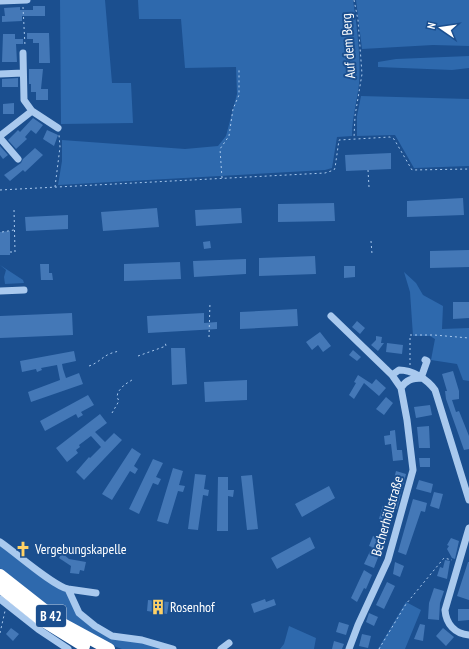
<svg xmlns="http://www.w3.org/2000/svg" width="469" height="649" viewBox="0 0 469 649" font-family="'PT Sans Narrow',sans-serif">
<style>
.green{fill:#2e69ad}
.building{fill:#4478b7}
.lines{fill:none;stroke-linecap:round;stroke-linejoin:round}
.path{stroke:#a9c9ee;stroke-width:1;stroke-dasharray:2 3;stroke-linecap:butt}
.minor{stroke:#a9c9ee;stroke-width:7}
.highway{stroke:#fff;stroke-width:12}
.labels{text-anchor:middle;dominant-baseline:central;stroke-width:4;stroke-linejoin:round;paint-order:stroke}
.shield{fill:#1b4f8f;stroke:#bbcadd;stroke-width:1}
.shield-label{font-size:13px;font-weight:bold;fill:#fff}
.street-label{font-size:14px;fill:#fff;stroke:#1b4f8f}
.poi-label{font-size:14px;fill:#fff;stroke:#1b4f8f;text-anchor:start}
</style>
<rect width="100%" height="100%" fill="#1b4f8f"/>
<path class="green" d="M60 0H105L112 83H131L133 123 61 124Z
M138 0H353C357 27 361 57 359 84 357 102 352 117 352 136L337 137 332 168 325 170 58 185 62 161V140L185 149 218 146 226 136 237 94 236 67 185 68 181 19H139Z
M356 0H469V46L433 45 362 49Z
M469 56V68L452 70 378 67V62L396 59Z
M361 96 469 99V166L414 168 395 135 357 136V116Z
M0 265 23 280 24 283 5 284 4 277 6 270Z
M404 272 416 283 423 295 443 306 442 329 469 328V381L463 380 457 364 431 360 435 339 430 336H413L410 292Z
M0 544 67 591 94 628 163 649H122L111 645 73 625 0 569Z
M406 602 421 610 405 649H378Z
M289 626 316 638 314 649H280L284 644Z"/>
<path class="building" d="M33 6H45V16H22V21L2 22V16H5L4 8 20 7V10H33Z
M27 33H49L50 63H39V43H33V39H27Z
M3 34H15V39H23V44H16L17 62H2Z
M29 69H43L41 89H48V100H36V92H31V84H29Z
M18 78V87H2V79Z
M14 103V114H3V104Z
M33 118 43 125 36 134 31 130 25 137 27 139 16 149 8 140 18 130 20 132Z
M47 130 58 135 54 146 43 139Z
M0 146 8 155 3 159 0 155Z
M35 148 43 155 25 172 23 170 10 181 4 175 21 163 23 159Z
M391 153V169L346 171 345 155Z
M463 198 464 215 407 217V201Z
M334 203 335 221 278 222V204Z
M157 208 159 227 103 231 101 212Z
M241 208 242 223 196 226 195 210Z
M68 215V229L26 231 25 217Z
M10 231V255H0V232Z
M210 241 211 248 204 249 203 242Z
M469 250V267L430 268V251Z
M315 256 316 274 259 276V258Z
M246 259V274L194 277 193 261Z
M180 262 181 279 124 281V264Z
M40 264H49V273H52L53 280H41Z
M344 266H355V277L344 278Z
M453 302H469V318L453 319Z
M297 309 298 326 240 329V312Z
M72 313 73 335 0 338V316Z
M204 313V323L217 322V329L148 333 147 316Z
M357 321 365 328 360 334 352 327Z
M320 332 331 346 323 352 318 345 312 350 306 342Z
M376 336 382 337 381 343H384L378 351 371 345 376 340Z
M387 343 403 345 402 354 386 352Z
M171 348H185L187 384 172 385Z
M353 350 361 357 357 361 349 355Z
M74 351 76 361 62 364 63 369 66 378 79 373 83 384 31 402 28 392 60 380 57 365 41 368 42 370 37 372 36 369 22 372 20 361Z
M453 371 459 391V399L452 400 456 412 459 411 469 436V449L464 450 446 399 445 391H447L442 374Z
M358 375 372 384 376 379 386 388 379 396 364 383 354 399 349 395 356 383 354 382Z
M247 380V400L205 402 204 382Z
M88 395 94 405 81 412 83 415 78 418 76 414 45 431 40 421Z
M386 397 393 403 384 415 376 409Z
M430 405 432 415 416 418 414 407Z
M100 414 107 423 95 432 105 442 114 433 122 440 84 480 76 472 89 457 90 458 101 447 91 436 79 445 80 447 76 450 78 453 67 462 56 448Z
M429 426 430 448H419L417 427Z
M395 430 397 450H402L403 460 393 461 391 444 385 445 384 436 390 435V431Z
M132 448 141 454 134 466 138 469 135 474 130 471 112 500 102 494Z
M419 458H430V467H420Z
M153 459 163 463 156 477 161 479 158 485 153 483 139 514 129 509Z
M173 468 183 471 179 485 185 486 183 492 178 491 168 524 157 521Z
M396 471 406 474 397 509 394 508 390 523 379 519 383 505 389 506 393 491H391Z
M195 474 206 475 204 489 209 490 208 496 203 495 198 530 188 529Z
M252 475 258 529 247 530 241 476Z
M218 477H228V490H234L233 497 228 496V531H217Z
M419 480 433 484 431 493 416 489Z
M329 486 335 498 302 517 295 504Z
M434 492 443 494 439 509 430 506Z
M413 499 427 503 425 512 421 511 406 555 398 552Z
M373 536 384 542 374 568 364 564 372 547 369 546Z
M310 537 315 548 277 569 271 558Z
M451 538 459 541 455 559 452 558 447 549 449 546 447 545Z
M62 553 69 559 86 562 84 571 80 570 79 574 70 573 71 566 59 558Z
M445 560 450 561 447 579 437 576 440 567 443 568Z
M395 562 404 566 400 577 393 574Z
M468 562H469V600L457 596Z
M364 570 372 575 366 589 364 588 357 602 351 598Z
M387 582 395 586 384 609 376 605Z
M434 588 444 591 440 603 439 620 428 619 429 603Z
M265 599 266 602 274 599 276 605 254 613 251 604Z
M148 600 169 602 167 614 147 611Z
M458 609H469V620L458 621Z
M369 613 378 617 374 626 366 622Z
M339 622 349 625 346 635 336 632Z
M420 624 425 625 423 641 414 639Z
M11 628 19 634 13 641 6 634Z
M443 628 454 637 446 646 436 636Z
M362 634 371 636 368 648 359 646Z
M334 641 344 644 342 649H332Z"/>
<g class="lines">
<path class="path" d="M354 0 358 20 362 74 355 116 354 138
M23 7 25 46
M368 170 369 187
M222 178 220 149 229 136 233 109 239 95V69
M55 187 60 147 59 135
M0 190 325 173 334 170 335 168 339 140 390 137 394 139 412 170 469 169
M2 232 14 230
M371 241 372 254
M10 252H15L14 209
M209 337 210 302
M138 356 166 346 165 342
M410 365V335H434L469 338
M89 366C103 361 102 354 120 351
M112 413 119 401 117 397 118 392 124 385 132 380
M0 633 5 611
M379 649 406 604 444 558 452 560"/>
<path class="minor" d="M0 1 27 0
M23 53 24 100 32 111
M0 74 23 73
M0 136 32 111 58 128
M0 138 18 159
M0 291 24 290
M331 316 392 375 401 388 407 420 413 470 388 560 358 625 349 649
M392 375 399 370C412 370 427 379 435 390L469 500
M421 378 427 361 425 360
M401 388C406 380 412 378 422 378
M469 528 445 610C446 624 455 634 469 635
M0 542C15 552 53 586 68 589L79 613 95 626 112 636 142 640 173 649
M68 589 96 593
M0 599 38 629 68 649
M221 649 229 643"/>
<path class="highway" d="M0 575 61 623 109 649
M0 587 40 619 84 646"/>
</g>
<defs>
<g id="church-bare" transform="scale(1.2)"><path d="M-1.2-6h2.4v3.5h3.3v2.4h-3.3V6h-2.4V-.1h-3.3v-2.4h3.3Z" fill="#ffd166" stroke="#1b4f8f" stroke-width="2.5" paint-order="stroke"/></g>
<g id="building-bare" transform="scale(1.2)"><path d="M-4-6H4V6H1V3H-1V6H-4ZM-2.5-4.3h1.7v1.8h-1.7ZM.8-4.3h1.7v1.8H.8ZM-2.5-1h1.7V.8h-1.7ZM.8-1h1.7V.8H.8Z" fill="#ffd166" stroke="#1b4f8f" stroke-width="2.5" paint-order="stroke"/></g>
</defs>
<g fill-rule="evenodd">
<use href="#church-bare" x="23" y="549"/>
<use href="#building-bare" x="158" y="607"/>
</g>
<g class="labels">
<rect class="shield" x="36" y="605" width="30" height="22" rx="3"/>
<g class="shield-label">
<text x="51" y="616">B 42</text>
</g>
<g class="street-label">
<text transform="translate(348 46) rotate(-94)">Auf dem Berg</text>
<text transform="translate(387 516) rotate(-74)">Becherhöllstraße</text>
</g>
<g class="poi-label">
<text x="35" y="549">Vergebungskapelle</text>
<text x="170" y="607">Rosenhof</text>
</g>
</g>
<g transform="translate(441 28) rotate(283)" stroke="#1b4f8f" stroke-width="3" paint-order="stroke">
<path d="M0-3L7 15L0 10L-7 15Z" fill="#ffffff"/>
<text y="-6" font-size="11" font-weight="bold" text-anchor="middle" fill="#ffffff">N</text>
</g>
</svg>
